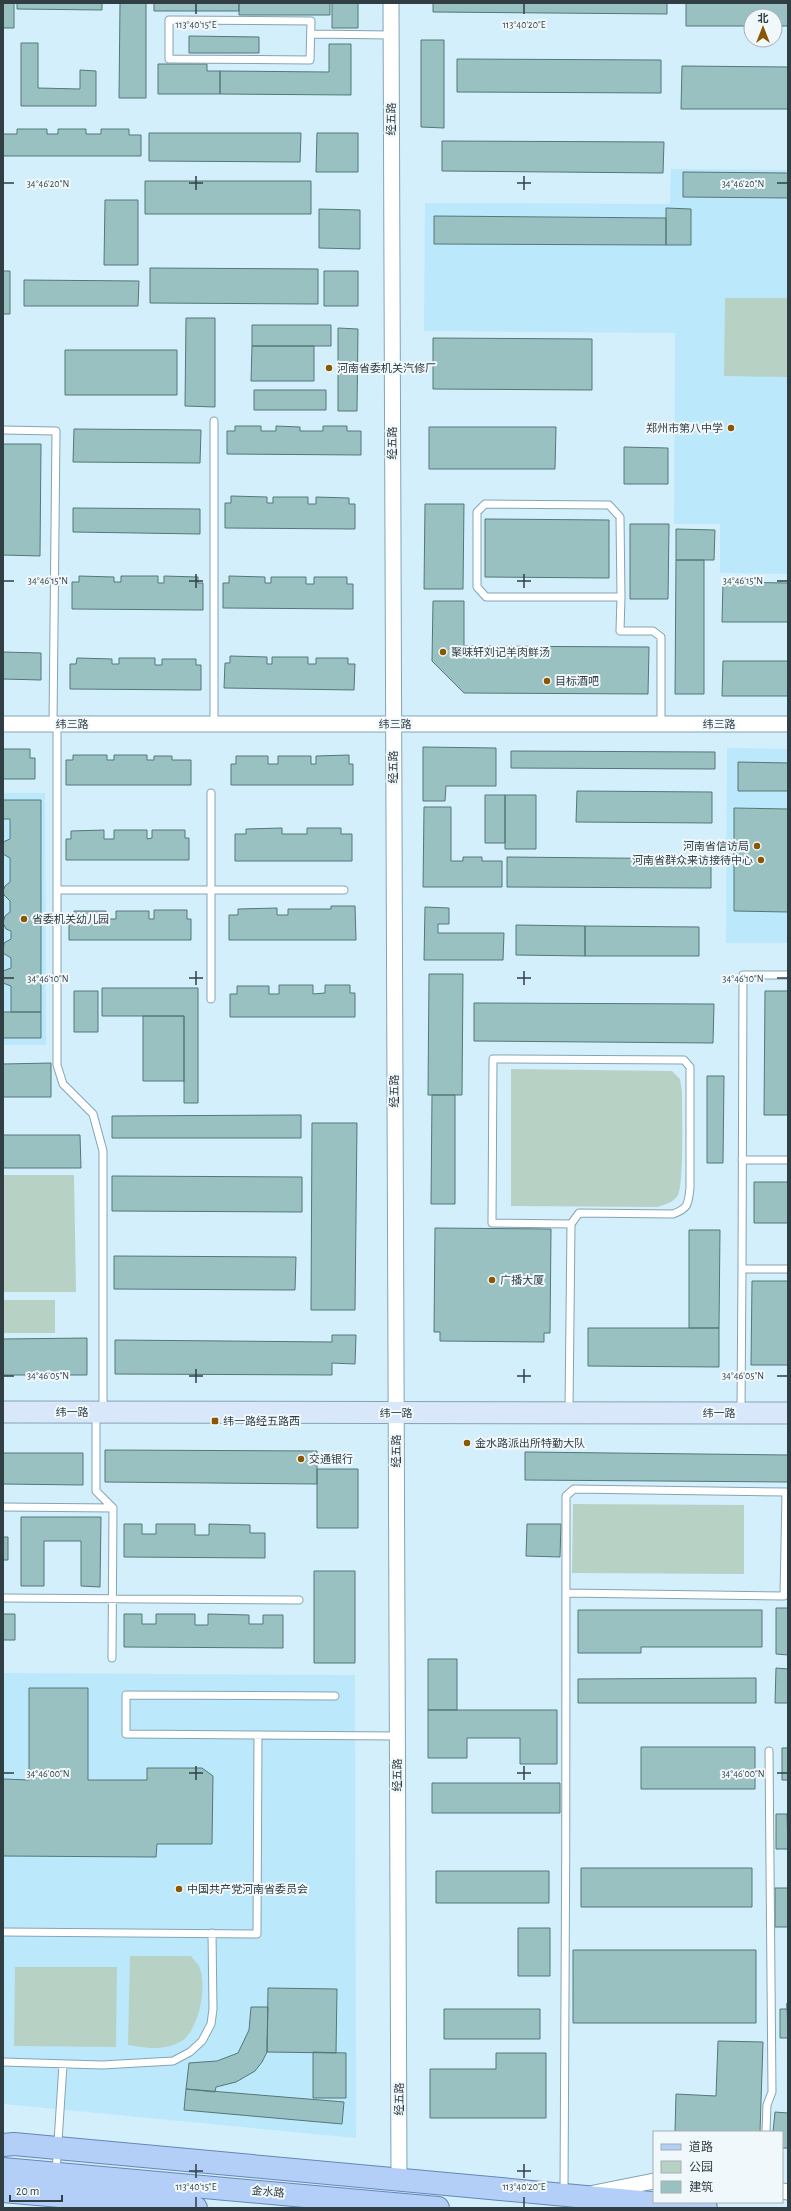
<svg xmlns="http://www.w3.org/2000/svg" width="791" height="2211" viewBox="0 0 791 2211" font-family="'Alegreya Sans','Noto Sans SC',sans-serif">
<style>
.built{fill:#bce8fb}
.green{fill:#b8d1c5}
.building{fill:#9ac1c1;stroke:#537878}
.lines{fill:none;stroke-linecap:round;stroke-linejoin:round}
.lane-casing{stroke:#84a4b3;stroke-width:9}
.street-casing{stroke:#84a4b3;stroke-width:17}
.secondary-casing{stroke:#84a4b3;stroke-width:23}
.primary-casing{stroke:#6587b5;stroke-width:24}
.lane{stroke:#fff;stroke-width:7}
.street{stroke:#fff;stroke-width:15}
.secondary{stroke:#d9e7fb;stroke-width:21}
.primary{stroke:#b3cef7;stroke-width:22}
.ticks{fill:none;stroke:#313f45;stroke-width:1.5}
.poi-dot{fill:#8a5700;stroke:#f1f8fb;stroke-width:1.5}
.labels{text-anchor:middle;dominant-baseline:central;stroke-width:4;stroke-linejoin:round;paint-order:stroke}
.street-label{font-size:11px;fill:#313f45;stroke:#f1f8fb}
.poi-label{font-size:11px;fill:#313f45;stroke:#f1f8fb;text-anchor:start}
.ticks-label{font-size:10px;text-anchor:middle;fill:#313f45;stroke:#f1f8fb;stroke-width:4;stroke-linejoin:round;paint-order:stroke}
</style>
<rect width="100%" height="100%" fill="#d3effc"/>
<path class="built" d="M671 169 788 170V574L720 573V524H674L675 333 424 331 425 203 670 204Z
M727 748 788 749V943H726Z
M3 793H45L46 1045H3Z
M3 1673 355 1675 356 2138 3 2104Z"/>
<path class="green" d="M725 298H788V377L724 376Z
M511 1069 672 1071 680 1079 682 1092C682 1109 684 1184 678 1195 673 1203 666 1204 657 1207L511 1206Z
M3 1175H74L76 1292H3Z
M3 1300H55V1333H3Z
M573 1504 744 1505V1574L572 1573Z
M130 1956H191C193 1959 197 1963 199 1966 208 1985 199 2032 180 2042 163 2051 146 2048 128 2045Z
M15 1967H117L116 2047 14 2046Z"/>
<path class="building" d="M3 3H14V28H3Z
M17 3H102V10L17 9Z
M120 3H146V98H119Z
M154 3H239V11H154Z
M239 3H330V15H239Z
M332 3H358V28H332Z
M433 3H667V14L433 12Z
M686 3H788V26H775V16H751V26H686Z
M189 36 259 37V53H189Z
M421 40H444V128L421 127Z
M21 43H38V88L80 89V70L96 71V106H21Z
M329 44H351V95L220 94V71L329 72Z
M457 59 661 60V93L457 92Z
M158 64H207V71H220V94H158Z
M682 66 788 67V109H681Z
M17 129H47V134H58V129H86V134H101V129H129V135H141V156H3V134H17Z
M149 133H301L300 162 149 161Z
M317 133H358V172H316Z
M442 141 664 142 663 173 442 171Z
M683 172 788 173V198L683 197Z
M145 181H311V214H145Z
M105 200H138V265H104Z
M666 208 691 209V245H666Z
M319 209 360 210V249L319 248Z
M434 216 666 218V245L434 244Z
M150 268 318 269V304L150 303Z
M3 271H10V314H3Z
M324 271H358V306H324Z
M24 280 139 281 138 306H24Z
M186 318H215V407L185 406Z
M252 325H331V346H252Z
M338 328 358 329 357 411H338Z
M433 338 592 339V390L433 389Z
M252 346H314V381H251Z
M65 350H177V395H65Z
M254 390H326V410H254Z
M235 426H261V431H276V426L300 427V431H323V426H347V431H361V455L227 454V431H235Z
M429 427H556L555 469H429Z
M74 429 201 430 200 463 73 462Z
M3 444H41L40 556 3 555Z
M624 447 668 448V484H624Z
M231 496 267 497V503H273V497H308V504H316V497L349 498V504H355V529L225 528V503H231Z
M425 504H464L463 589H424Z
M73 508 200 509V534L73 532Z
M485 519 609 520V578L485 577Z
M630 524H669L668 599H630Z
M676 529 715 530 714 560H676Z
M676 560H704V694H675Z
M79 576 114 577V582H121V576H158V583H164V576L198 577V583H203V610L72 609V582H79Z
M229 576 265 577V583H271V577H306V584H314V577H347V584H353V609L223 608V583H229Z
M723 582 788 583V622H722Z
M433 601H464V646L649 647 648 694 464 693 432 661Z
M3 652 41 653V680L3 679Z
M230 656 267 657V664H272V657H308V664H316V658H348V664H355L354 690 224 688 225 663H230Z
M77 658 112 659V664H119V658H155V665H162V659H196V665H201V690L70 689V664H76Z
M723 661H788V696H722Z
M423 747 496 748V786H446L445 801H423Z
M3 749H30V758H35V779H3Z
M511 751 715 752V769L511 768Z
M73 755H107V760H114V755H147V760H154V756H172V760H191V785H66V760H73Z
M349 755V764H353V785H231V764H236V756H268V764H278V756H311V764H316V756Z
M738 762 788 763V791H738Z
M577 791 712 792V823L576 822Z
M485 795H505V843H485Z
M505 795H536V849H505Z
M3 800H41V1012H11V986L3 983V971L11 968V958L3 953 4 943 11 939V931L6 929 3 923 5 916 10 912V901L4 895 3 891 5 886 10 882V858L3 854V842L10 839V819H3Z
M424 807H451V861H463V857H482V861H502V887H423Z
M734 808 788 809V912L734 911Z
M282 828V834H307V828H341V834H352V861H235V834H246V829Z
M104 830V839H114V830H147V839L152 838V830H185V838H189V860H66V839H71V831Z
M507 857 711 859V888L507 887Z
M331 906H355L356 940H229V915H238V909L277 908V915H288V909H331Z
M425 907 449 908V924H438V933H504L503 960H424Z
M154 910H187V919H191V940H69V919H74V911H106V919H116V911H149V919H154Z
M516 925 585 926V956L516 955Z
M585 926 699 927V956H585Z
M429 974H463L462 1095H428Z
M279 985H313V994L325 993V985H350V993H355V1017H230V994H237V986H269V994H279Z
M102 988H198V1103H184V1016H102Z
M74 991H98V1032H74Z
M765 991H788V1115H764Z
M474 1003 714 1004 713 1043 474 1041Z
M3 1012H41V1038H3Z
M143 1016H184V1081H143Z
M51 1063V1097H3V1064Z
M707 1076H724L723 1163H707Z
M432 1095H455V1204H431Z
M301 1115V1138H112V1116Z
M312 1123H357L355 1310H311Z
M3 1135H80L81 1168H3Z
M112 1176 302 1177V1212L112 1211Z
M754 1182H788V1223H754Z
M435 1228 551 1229 550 1333H544V1342L440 1341V1332H434Z
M689 1230H720L719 1328H689Z
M114 1256 296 1257 295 1290 114 1289Z
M752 1281H788V1365H751Z
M588 1328H719V1367L588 1366Z
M332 1335H356L355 1364 332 1363V1375L115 1374V1340L332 1342Z
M87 1338V1375H3V1339Z
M105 1450 317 1451V1484L105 1482Z
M525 1452 788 1455V1482L525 1480Z
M3 1453H83V1485L3 1484Z
M317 1469H358V1528H317Z
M21 1517H101L100 1587 81 1586V1541H44V1586H21Z
M124 1524H142V1534H156V1524H195V1535H209V1524L250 1525V1533H265V1558L124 1557Z
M527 1524H561L560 1557 526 1556Z
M3 1537H8V1560H3Z
M314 1571H355V1663H314Z
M776 1608H788V1655L776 1654Z
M578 1610H762V1647H641V1653H578Z
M3 1614H15V1640H3Z
M124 1614H142V1624H156V1614H195V1625H208V1614L249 1615V1624H263V1615H283V1648L124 1647Z
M428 1659H457V1710H428Z
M776 1668 788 1669V1703H775Z
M756 1678V1703H578V1679Z
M29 1688H88V1780H147V1768H202L213 1776 212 1844H157L156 1857 3 1856V1779L29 1780Z
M428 1710H557V1764H520V1738H467V1758H428Z
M641 1747H755V1789H641Z
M782 1748H788V1780H782Z
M432 1783H560V1813H432Z
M776 1814H787L788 1849H776Z
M581 1868H752V1907H581Z
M436 1871H549V1903H436Z
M775 1888H788V1927H775Z
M518 1928H550V1976H518Z
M573 1950H756V2023H573Z
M268 1988 337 1989 336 2053 267 2052Z
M787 2003 788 2038H780V2009H787Z
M251 2007H268L267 2052 262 2062 255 2071 236 2082 216 2087 215 2092 186 2089 189 2063 217 2061 238 2053 249 2030Z
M444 2009H540V2039H444Z
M718 2041 763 2042 760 2132H675L676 2094 716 2096Z
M313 2052 346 2053V2098H313Z
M496 2053H546V2118H430V2069H496Z
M186 2089 344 2102 342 2124 184 2110Z
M775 2112 788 2113V2148H782V2132H773Z"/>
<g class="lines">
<g class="lane-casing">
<path id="lane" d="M169 20 311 21 310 60 169 59Z
M311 34 391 35
M214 421V724
M3 430 56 431 53 724
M485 504 609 505 620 517 621 597H486L477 587V512Z
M621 597 620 631H653L661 637V724
M57 724V1065L63 1084 93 1114 103 1151V1410
M57 890H344
M211 999V793
M742 1160H788
M742 1269 743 975H788
M569 1410 571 1224 579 1213 673 1214C689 1208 688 1204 690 1188V1067L684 1060 493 1059 492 1223 571 1224
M741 1411 742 1269H788
M96 1415V1491L113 1508 112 1658
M3 1507 113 1508
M3 1598 299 1600
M335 1696 126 1695V1734L397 1736
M3 1932 257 1934 258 1735
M3 2062 102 2065 173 2061 190 2052 202 2041 211 2024 213 2009 212 1933
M766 2132 767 2105 772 2092 769 1751
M56 2172 63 2065
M564 2192C566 1963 566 1733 566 1504V1496L574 1489 786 1492 784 1596 566 1593"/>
</g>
<g class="street-casing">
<path id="street" d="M391 3 399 2180
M3 724H788
M782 2191 788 2192
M594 2193 654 2181"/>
</g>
<g class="secondary-casing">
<path id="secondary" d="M3 1412 788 1413"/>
</g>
<g class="primary-casing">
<path id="primary" d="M3 2145 14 2144 706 2208
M3 2169 438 2208
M3 2191 196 2208"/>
</g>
<use href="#lane" class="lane"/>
<use href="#street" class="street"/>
<use href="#secondary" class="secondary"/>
<use href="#primary" class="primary"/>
</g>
<path class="ticks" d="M196 4V14M524 4V14M196 176V190M524 176V190M4 183H14M189 183H203M517 183H531M777 183H787M196 574V588M524 574V588M4 581H14M189 581H203M517 581H531M777 581H787M196 971V985M524 971V985M4 978H14M189 978H203M517 978H531M777 978H787M196 1369V1383M524 1369V1383M4 1376H14M189 1376H203M517 1376H531M777 1376H787M196 1766V1780M524 1766V1780M4 1773H14M189 1773H203M517 1773H531M777 1773H787M196 2164V2178M524 2164V2178M189 2171H203M517 2171H531M196 2197V2207M524 2197V2207"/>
<g class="poi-dot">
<circle cx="329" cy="368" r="4"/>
<circle cx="731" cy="428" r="4"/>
<circle cx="443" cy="652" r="4"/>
<circle cx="547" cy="681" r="4"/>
<circle cx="757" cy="846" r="4"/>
<circle cx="761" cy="860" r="4"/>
<circle cx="24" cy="919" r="4"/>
<circle cx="492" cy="1280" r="4"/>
<rect x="211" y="1417" width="8" height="8" rx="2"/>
<circle cx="467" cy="1443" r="4"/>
<circle cx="301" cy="1459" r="4"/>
<circle cx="179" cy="1889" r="4"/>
</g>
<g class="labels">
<g class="street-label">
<text transform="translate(391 119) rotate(-90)">经五路</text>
<text transform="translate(392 443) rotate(-90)">经五路</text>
<text x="72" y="724">纬三路</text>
<text x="395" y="724">纬三路</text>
<text x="719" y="724">纬三路</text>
<text transform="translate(393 767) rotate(-90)">经五路</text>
<text transform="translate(394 1091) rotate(-90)">经五路</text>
<text x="72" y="1412">纬一路</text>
<text x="396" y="1413">纬一路</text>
<text x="719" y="1413">纬一路</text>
<text transform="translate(396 1451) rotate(-90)">经五路</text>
<text transform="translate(397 1775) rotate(-90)">经五路</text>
<text transform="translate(399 2099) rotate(-90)">经五路</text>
<text transform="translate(268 2192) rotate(5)">金水路</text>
</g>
<g class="poi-label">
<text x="337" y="368">河南省委机关汽修厂</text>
<text x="723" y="428" text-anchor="end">郑州市第八中学</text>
<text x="451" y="652">聚味轩刘记羊肉鲜汤</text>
<text x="555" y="681">目标酒吧</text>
<text x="749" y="846" text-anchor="end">河南省信访局</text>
<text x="753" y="860" text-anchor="end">河南省群众来访接待中心</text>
<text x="32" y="919">省委机关幼儿园</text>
<text x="500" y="1280">广播大厦</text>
<text x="223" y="1421">纬一路经五路西</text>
<text x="475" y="1443">金水路派出所特勤大队</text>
<text x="309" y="1459">交通银行</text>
<text x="187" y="1889">中国共产党河南省委员会</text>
</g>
</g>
<g class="ticks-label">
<text x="196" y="28">113°40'15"E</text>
<text x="524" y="28">113°40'20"E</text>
<text x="48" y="187">34°46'20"N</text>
<text x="743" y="187">34°46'20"N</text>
<text x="48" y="584">34°46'15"N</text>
<text x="743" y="584">34°46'15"N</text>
<text x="48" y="982">34°46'10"N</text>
<text x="743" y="982">34°46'10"N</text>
<text x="48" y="1379">34°46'05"N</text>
<text x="743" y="1379">34°46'05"N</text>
<text x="48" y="1777">34°46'00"N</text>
<text x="743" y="1777">34°46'00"N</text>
<text x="196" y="2190">113°40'15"E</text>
<text x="524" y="2190">113°40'20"E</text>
</g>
<rect width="791" height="2211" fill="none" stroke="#313f45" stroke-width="8"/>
<rect x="653" y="2131" width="130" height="72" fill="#f1f8fb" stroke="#a4aeb2"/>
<rect x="661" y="2144" width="20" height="6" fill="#b3cef7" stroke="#a4aeb2"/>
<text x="689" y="2151" font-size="12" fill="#313f45">道路</text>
<rect x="661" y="2161" width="20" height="12" fill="#b8d1c5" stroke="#a4aeb2"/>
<text x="689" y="2171" font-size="12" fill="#313f45">公园</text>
<rect x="661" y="2181" width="20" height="12" fill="#9ac1c1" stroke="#a4aeb2"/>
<text x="689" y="2191" font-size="12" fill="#313f45">建筑</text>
<g transform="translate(763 28)"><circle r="19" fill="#f1f8fb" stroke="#a4aeb2"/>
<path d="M0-3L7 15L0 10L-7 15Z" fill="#8a5700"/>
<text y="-6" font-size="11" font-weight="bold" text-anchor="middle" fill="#313f45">北</text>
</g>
<path d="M10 2195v6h52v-6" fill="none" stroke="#313f45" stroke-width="2"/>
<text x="16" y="2195" font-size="12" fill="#313f45" stroke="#f1f8fb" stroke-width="3" paint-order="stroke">20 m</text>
</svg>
